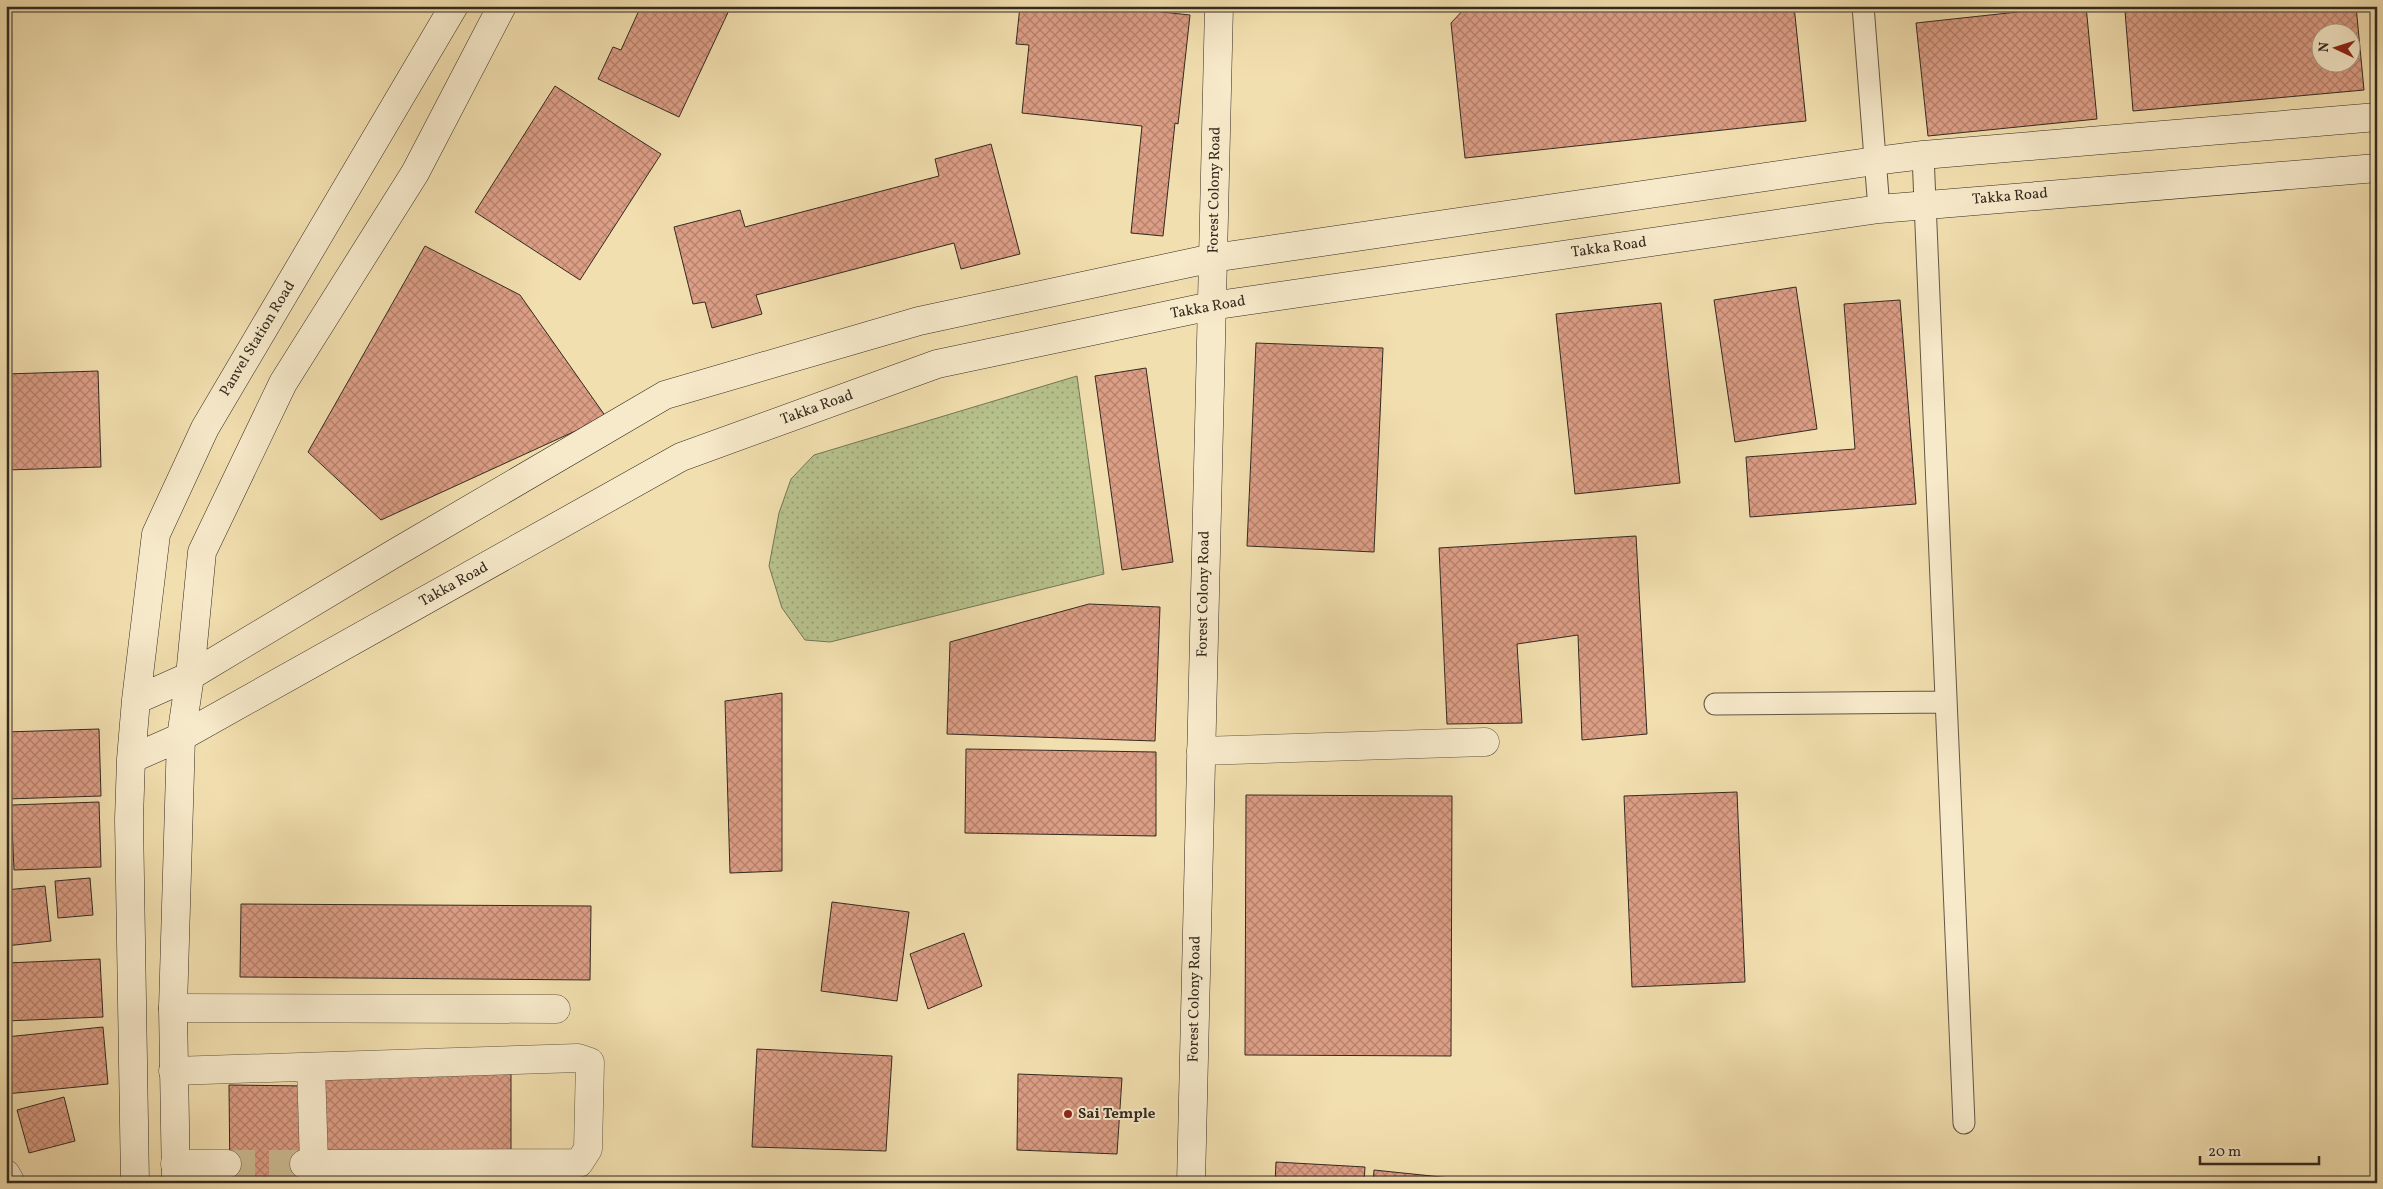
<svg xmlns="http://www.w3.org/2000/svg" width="2383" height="1189" viewBox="0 0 2383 1189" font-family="Vollkorn,serif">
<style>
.park{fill:url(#park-dots);stroke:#757656}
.building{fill:url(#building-cross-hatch);stroke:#332a20;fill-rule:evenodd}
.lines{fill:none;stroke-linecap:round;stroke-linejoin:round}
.street-tunnel{stroke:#ccbb92;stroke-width:28;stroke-dasharray:28 14;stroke-linecap:butt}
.lane-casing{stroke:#635744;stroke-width:23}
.street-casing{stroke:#635744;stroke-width:29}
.secondary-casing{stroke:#332a20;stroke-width:29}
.lane{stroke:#f7eacb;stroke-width:21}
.street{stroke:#f7eacb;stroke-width:28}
.secondary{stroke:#f7eacb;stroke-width:28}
.poi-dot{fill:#8f2418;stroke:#f7eacb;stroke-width:2}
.labels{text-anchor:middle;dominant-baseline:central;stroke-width:4;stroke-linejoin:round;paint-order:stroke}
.street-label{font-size:15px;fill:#332a20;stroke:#f7eacb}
.poi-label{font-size:15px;font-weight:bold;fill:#332a20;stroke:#f7eacb;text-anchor:start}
</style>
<defs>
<pattern id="park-dots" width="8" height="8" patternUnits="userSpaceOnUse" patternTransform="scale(1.25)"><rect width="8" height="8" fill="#b7c28d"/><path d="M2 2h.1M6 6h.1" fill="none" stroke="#959e73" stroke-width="1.8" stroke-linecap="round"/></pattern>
<pattern id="building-cross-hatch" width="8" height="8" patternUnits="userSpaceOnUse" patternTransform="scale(1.25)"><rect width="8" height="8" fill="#dd9e86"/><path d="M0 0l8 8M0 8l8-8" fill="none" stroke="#b4816d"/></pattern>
</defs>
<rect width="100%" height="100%" fill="#f2dfaf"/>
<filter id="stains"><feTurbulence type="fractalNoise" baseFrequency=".004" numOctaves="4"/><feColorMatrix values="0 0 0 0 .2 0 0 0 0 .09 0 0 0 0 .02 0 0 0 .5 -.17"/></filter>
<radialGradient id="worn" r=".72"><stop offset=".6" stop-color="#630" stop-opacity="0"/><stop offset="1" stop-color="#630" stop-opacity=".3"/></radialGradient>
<path class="park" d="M1077 376 1104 574 830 642 805 640 782 608 769 566 779 513 791 479 814 455Z"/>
<path class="building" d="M641 6H731L679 117 598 79 613 47 621 50Z
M1020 6H1106L1190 15 1178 124 1175 123 1163 236 1131 233 1142 126 1022 113 1029 45 1016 44Z
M1467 6H1794L1806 121 1465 158 1451 23Z
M2073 6H2086L2097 119 1928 136 1916 23Z
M2179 6H2356L2364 90 2133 111 2125 11ZM2320 32H2350V62H2320Z
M555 86 661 154 580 280 475 212Z
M991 144 1020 254 961 269 954 243 756 295 762 314 712 328 705 302 693 304 674 227 740 210 745 227 939 176 935 159Z
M425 246 520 295 606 417 381 520 308 452Z
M1796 287 1817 429 1735 442 1714 300Z
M1900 300 1916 504 1750 517 1746 457 1855 449 1844 304Z
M1661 303 1680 483 1575 494 1556 314Z
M1256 343 1383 348 1374 552 1247 546Z
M1146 368 1173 562 1122 570 1095 376Z
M98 371 101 467 6 470V374Z
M1636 536 1647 734 1582 740 1578 635 1517 644 1522 723 1447 724 1439 548Z
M1089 604 1160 607 1155 741 947 734 950 642Z
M782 693V871L730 873 725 701Z
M99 729 101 796 6 799V732Z
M966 749 1156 752V836L965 833Z
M1737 792 1745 982 1632 987 1624 796Z
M1246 795 1452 796 1451 1056 1245 1055Z
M99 802 101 867 14 870 11 805Z
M90 878 93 915 58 918 55 881Z
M45 886 51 941 6 946V890Z
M832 902 909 912 897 1001 821 991Z
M241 904 591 906 590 980 240 977Z
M964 933 982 986 928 1009 910 954Z
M100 959 103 1017 6 1021V963Z
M103 1027 108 1084 6 1094V1037Z
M757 1049 892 1056 886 1151 752 1147Z
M320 1073 511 1074V1152L319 1151Z
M1018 1074 1122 1078 1117 1154 1017 1150Z
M229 1085 305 1086 303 1183H230Z
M64 1097 75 1141 29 1153 17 1110Z
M1276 1162 1365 1167 1364 1183H1275Z
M1374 1170 1451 1178 1450 1183H1373Z"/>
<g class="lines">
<path class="street-tunnel" d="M227 1164H304"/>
<g class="lane-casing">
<path id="lane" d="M1863 6 1879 209
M1923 155 1964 1123
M1715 704 1946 702"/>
</g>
<g class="street-casing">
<path id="street" d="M1201 751 1485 742
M173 1008 556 1009
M173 1071 578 1058 590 1062 588 1149 579 1163 314 1164 315 1183
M175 1164H227
M304 1164H314L311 1067
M6 1174 11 1183"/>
</g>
<g class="secondary-casing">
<path id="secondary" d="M136 700 190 676 395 553 665 395 919 321 1213 258 1875 161 1923 155 2377 117
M131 759 181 737 681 457 937 364 1211 306 1879 209 2377 168
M135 1183 129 819 131 759 136 700 156 534 205 428 454 6
M176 1183 173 1008 181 737 190 676 202 552 283 383 415 173 502 6
M1191 1183 1219 6"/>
</g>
<use href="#lane" class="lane"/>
<use href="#street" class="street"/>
<use href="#secondary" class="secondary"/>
</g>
<circle class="poi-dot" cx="1068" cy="1114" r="5"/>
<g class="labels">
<g class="street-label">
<text transform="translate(1215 190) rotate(-89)">Forest Colony Road</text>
<text transform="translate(2010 197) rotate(-5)">Takka Road</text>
<text transform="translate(1609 248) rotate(-8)">Takka Road</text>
<text transform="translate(1208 308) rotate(-10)">Takka Road</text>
<text transform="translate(258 339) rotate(-59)">Panvel Station Road</text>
<text transform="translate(817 408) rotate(-20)">Takka Road</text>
<text transform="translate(454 585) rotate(-29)">Takka Road</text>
<text transform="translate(1204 594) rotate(-89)">Forest Colony Road</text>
<text transform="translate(1195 999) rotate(-89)">Forest Colony Road</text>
</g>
<g class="poi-label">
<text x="1078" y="1114">Sai Temple</text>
</g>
</g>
<rect width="2383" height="1189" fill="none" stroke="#f2dfaf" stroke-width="25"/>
<rect x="8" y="8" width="2368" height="1174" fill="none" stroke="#332a20" stroke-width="2.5"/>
<rect x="12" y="12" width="2358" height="1164" fill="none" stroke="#332a20"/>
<g transform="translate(2336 48) rotate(274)"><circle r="24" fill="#f7eacb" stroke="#a99d87"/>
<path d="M0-4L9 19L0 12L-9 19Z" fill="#8f2418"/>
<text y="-8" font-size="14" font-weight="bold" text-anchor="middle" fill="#332a20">N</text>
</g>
<path d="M2200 1156v8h119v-8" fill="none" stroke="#332a20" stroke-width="2.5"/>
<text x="2208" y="1156" font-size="15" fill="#332a20" stroke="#f7eacb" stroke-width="4" paint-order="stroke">20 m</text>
<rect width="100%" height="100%" filter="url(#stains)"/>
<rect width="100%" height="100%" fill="url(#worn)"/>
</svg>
